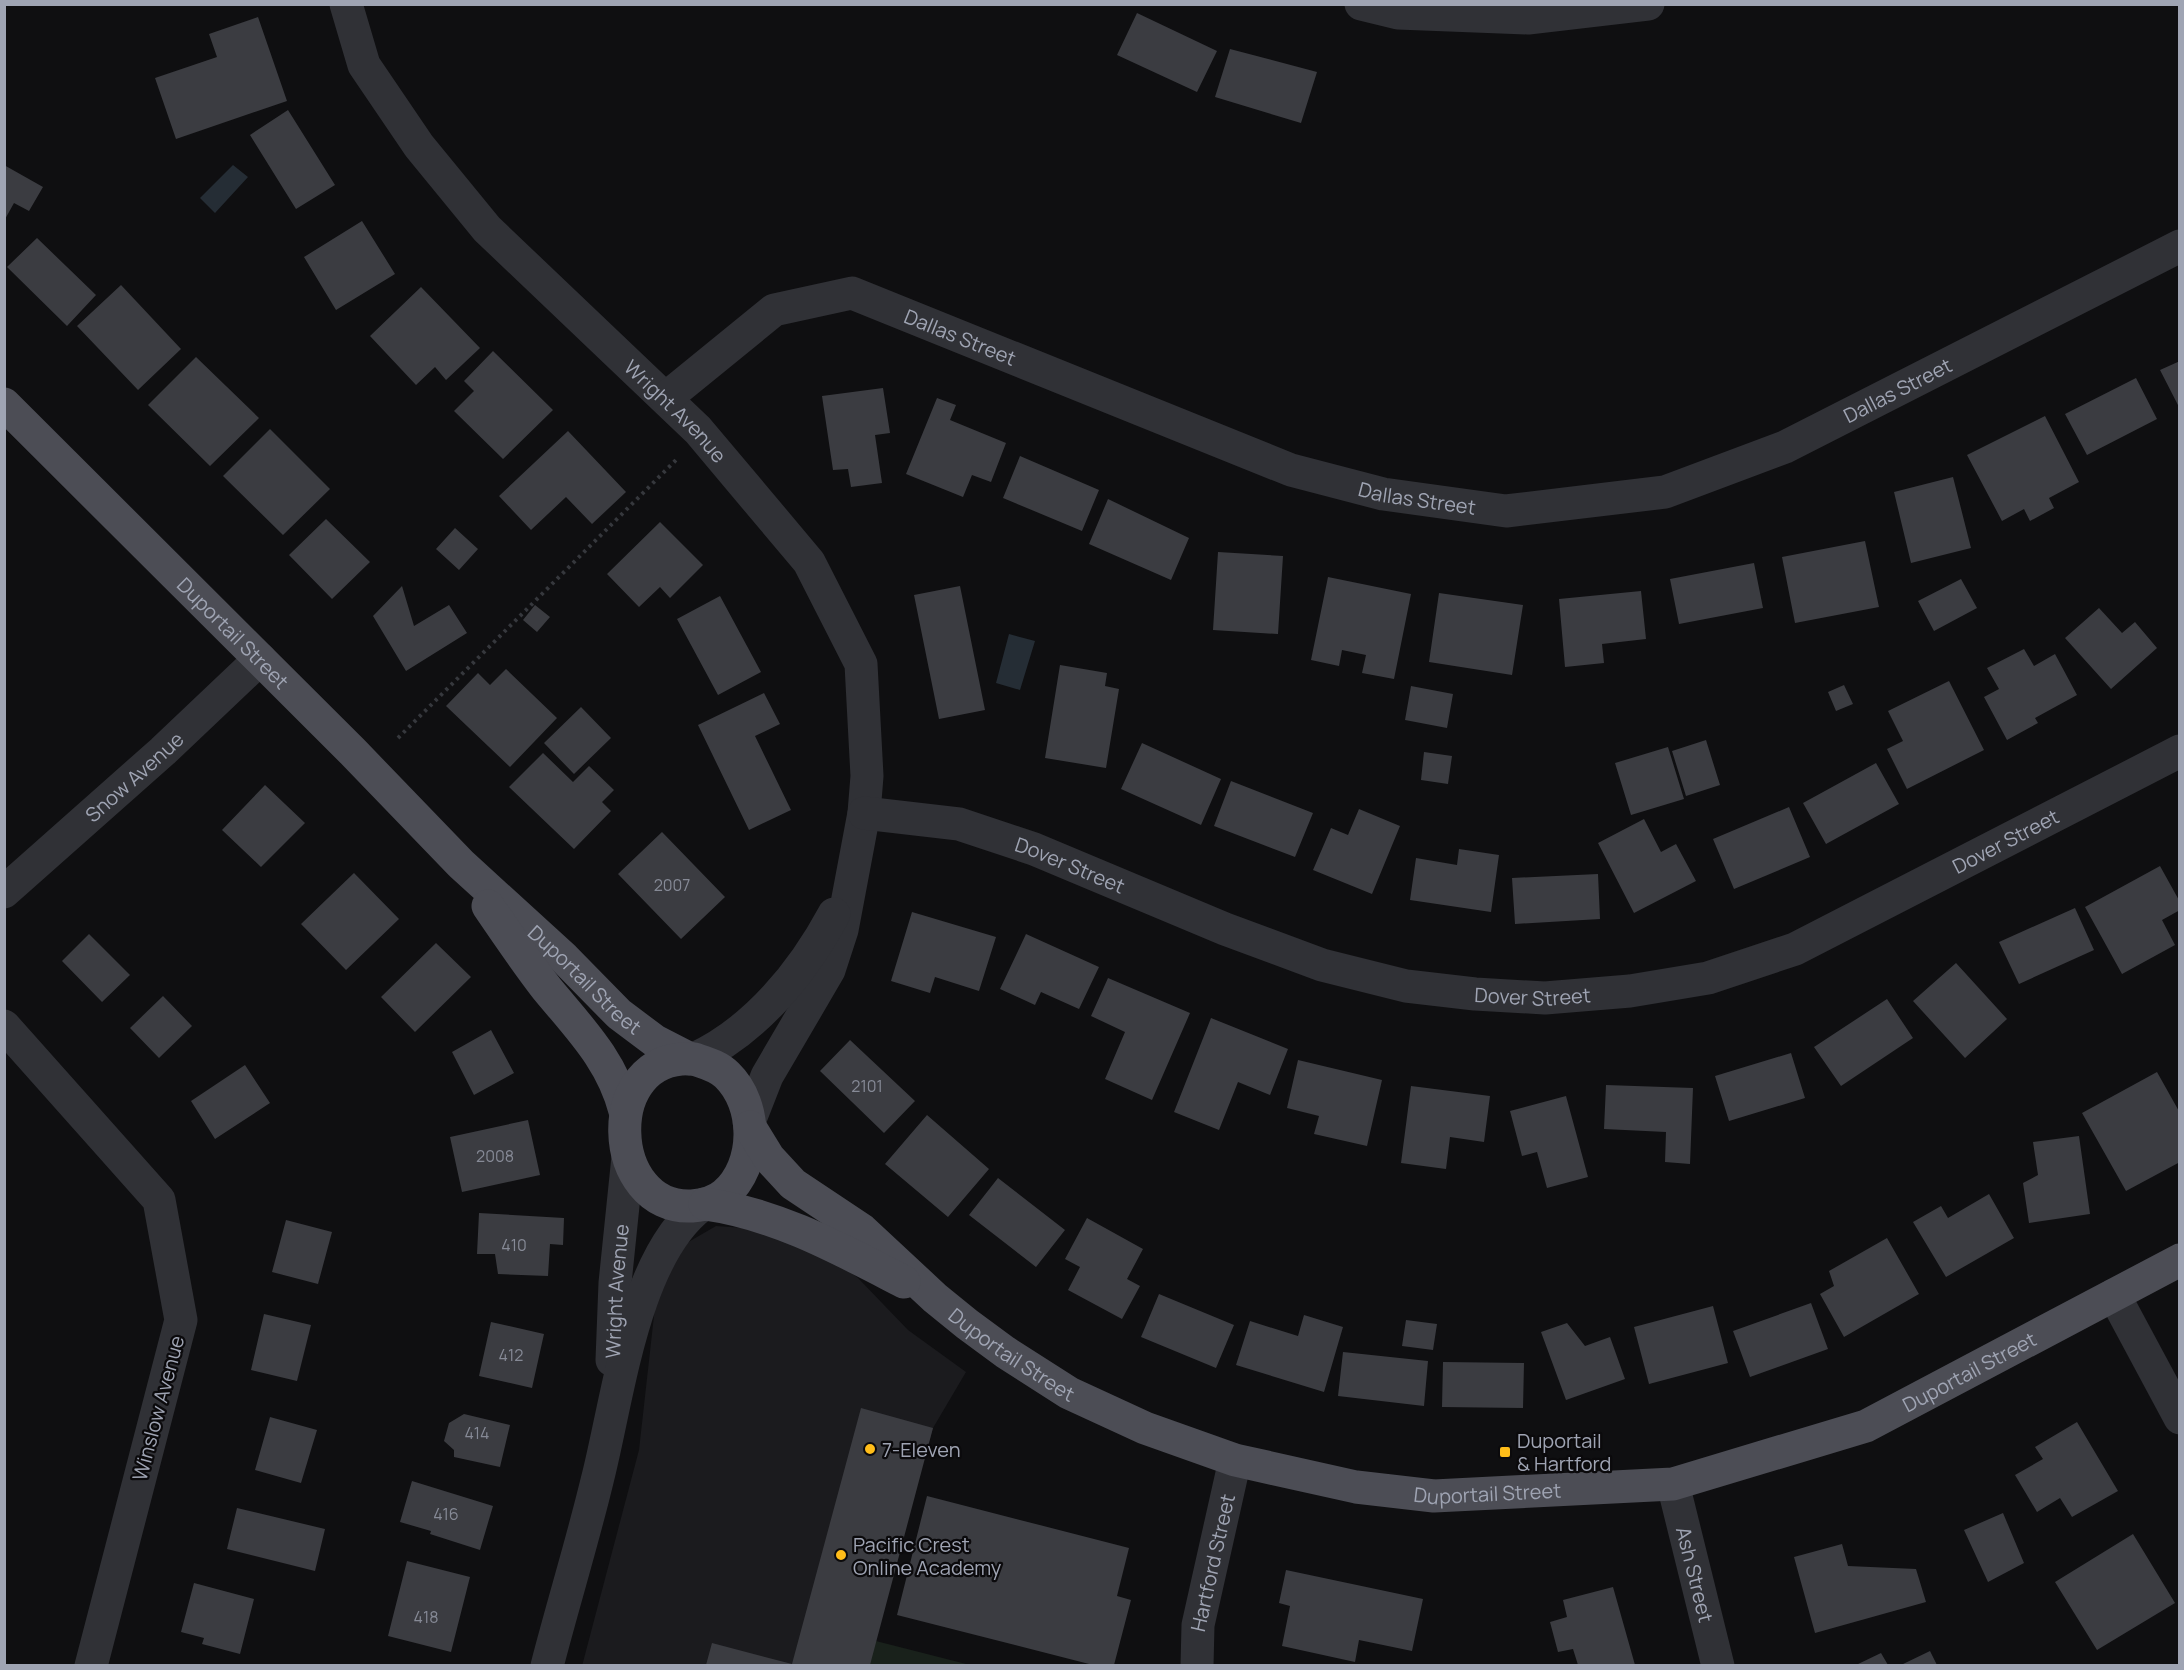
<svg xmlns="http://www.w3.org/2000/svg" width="2184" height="1670" viewBox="0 0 2184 1670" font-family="Manrope,sans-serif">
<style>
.built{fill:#1b1b1e}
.green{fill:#19211b}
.water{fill:#252d35}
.building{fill:#3b3c41}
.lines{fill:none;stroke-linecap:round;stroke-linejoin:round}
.path{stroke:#36383d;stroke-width:4;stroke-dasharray:3 4.5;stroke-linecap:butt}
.minor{stroke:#303136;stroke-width:33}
.major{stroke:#4c4d55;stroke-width:33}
.poi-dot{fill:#ffbd19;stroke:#0b0a0c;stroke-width:2}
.labels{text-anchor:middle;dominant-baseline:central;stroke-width:4.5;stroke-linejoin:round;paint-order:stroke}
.number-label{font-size:16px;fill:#868a96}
.street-label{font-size:20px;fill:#9fa4b3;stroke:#0b0a0c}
.poi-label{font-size:20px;fill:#9fa4b3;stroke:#0b0a0c;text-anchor:start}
</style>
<rect width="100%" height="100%" fill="#0f0f11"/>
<path class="built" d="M716 1226 760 1229 845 1268 858 1278 908 1330 966 1372 933 1428 872 1640 868 1665 582 1666 639 1450 656 1298 685 1244Z"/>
<path class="green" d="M872 1640 970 1665 866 1666Z"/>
<path class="water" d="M233 165 248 177 215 213 200 198Z
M1009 634 1035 641 1020 690 996 683Z"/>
<path class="building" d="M1137 13 1217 51 1197 92 1117 55Z
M258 17 287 101 176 139 155 78 217 57 209 34Z
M1230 49 1317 72 1301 123 1215 97Z
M288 110 335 185 296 209 250 135Z
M4 165 43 187 29 211 14 203 4 221Z
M362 221 395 274 336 310 304 257Z
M37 238 96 295 67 326 7 267Z
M121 285 181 349 138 390 77 326Z
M421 287 480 348 446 380 435 367 416 385 370 336Z
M493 351 553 410 503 459 454 411 474 391 464 381Z
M196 357 259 418 210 466 148 405Z
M2180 361V409L2160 370Z
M2136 378 2157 419 2087 455 2065 414Z
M883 388 890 433 875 435 882 483 851 487 848 469 833 470 822 396Z
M937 398 956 405 950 420 1006 443 991 482 972 475 963 497 906 474Z
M2045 416 2079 482 2049 498 2054 508 2030 521 2024 509 2002 521 1967 455Z
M270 429 330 489 283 535 223 476Z
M568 431 626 492 592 524 566 497 531 530 499 496Z
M1020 456 1099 490 1082 531 1003 498Z
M1953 477 1971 548 1911 563 1894 492Z
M1108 499 1189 538 1171 580 1089 544Z
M326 519 370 562 332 599 289 555Z
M660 522 703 565 670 598 660 587 639 607 607 574Z
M455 528 478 549 459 570 436 549Z
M1865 541 1879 607 1795 623 1782 557Z
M1218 552 1283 556 1278 634 1213 630Z
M1754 563 1763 608 1679 624 1670 579Z
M1328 577 1411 594 1394 679 1362 673 1366 655 1342 650 1339 666 1311 660Z
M1961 579 1977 608 1934 631 1918 601Z
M402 586 414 626 449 605 467 633 406 671 373 616Z
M960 586 985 710 939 719 914 595Z
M1641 591 1646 639 1602 644 1604 663 1565 667 1559 599Z
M1439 593 1523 605 1512 675 1429 662Z
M720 596 761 672 718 695 677 619Z
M535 605 550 617 537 632 523 620Z
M2099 608 2122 633 2135 622 2157 648 2111 689 2065 638Z
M2024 649 2034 666 2055 654 2077 695 2035 718 2038 723 2007 740 1984 697 1999 689 1987 668Z
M1060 665 1107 673 1105 686 1119 689 1106 768 1045 758Z
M506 669 557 718 510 767 446 706 478 673 490 685Z
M1949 681 1984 750 1907 789 1887 749 1903 741 1888 711Z
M1844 685 1853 704 1836 711 1828 692Z
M1411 686 1453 694 1447 728 1405 720Z
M764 693 780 724 755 736 791 810 749 830 698 725Z
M581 707 611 738 574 774 544 743Z
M1706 740 1720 785 1686 796 1672 751Z
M1142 743 1221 779 1201 825 1121 789Z
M1668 747 1684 799 1631 815 1615 763Z
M1424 752 1452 756 1448 784 1421 780Z
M543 753 573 782 589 766 614 790 602 802 611 811 574 849 509 787Z
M1876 763 1899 804 1826 844 1803 803Z
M1231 781 1313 813 1295 857 1214 826Z
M265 785 305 823 261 867 222 830Z
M1789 807 1810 857 1734 889 1713 839Z
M1359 809 1400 826 1372 894 1313 870 1331 828 1348 835Z
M1644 819 1661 852 1676 844 1696 881 1634 913 1598 843Z
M662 832 725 897 681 939 618 874Z
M1459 849 1499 855 1491 912 1410 900 1416 858 1457 865Z
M2160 866 2180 902V910L2162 920 2175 945 2122 974 2085 907Z
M354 873 399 919 346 970 301 924Z
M1598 874 1600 919 1515 924 1512 878Z
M2075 908 2094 950 2019 984 1999 942Z
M912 912 996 937 979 991 935 977 930 993 891 981Z
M89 934 130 975 102 1002 62 961Z
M1026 934 1099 967 1079 1009 1041 992 1035 1005 1000 989Z
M436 943 471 977 415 1032 381 997Z
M1956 963 2007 1019 1965 1058 1913 1001Z
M1108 978 1190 1013 1152 1100 1105 1079 1125 1032 1091 1016Z
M163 996 192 1026 159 1058 130 1028Z
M1887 999 1913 1038 1841 1086 1814 1047Z
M1211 1018 1288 1049 1270 1095 1238 1082 1219 1130 1174 1112Z
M491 1030 514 1073 474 1095 452 1052Z
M850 1040 915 1101 884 1133 820 1071Z
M1791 1053 1805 1098 1729 1121 1715 1076Z
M1298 1060 1382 1080 1367 1146 1314 1134 1319 1116 1287 1108Z
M245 1065 270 1103 215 1139 191 1101Z
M2157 1072 2180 1113V1162L2126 1191 2082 1113Z
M1606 1085 1693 1088 1690 1164 1665 1162 1666 1132 1604 1129Z
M1411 1086 1490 1096 1484 1142 1450 1137 1446 1169 1401 1163Z
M1566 1096 1588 1177 1547 1188 1537 1152 1522 1156 1510 1111Z
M927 1115 989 1169 948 1217 885 1164Z
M528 1120 540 1175 462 1192 450 1137Z
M2079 1136 2090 1214 2029 1223 2023 1183 2038 1175 2033 1142Z
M998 1178 1065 1230 1036 1267 969 1215Z
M1989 1194 2014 1238 1946 1277 1913 1222 1941 1206 1948 1218Z
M479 1213 564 1218 563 1245 550 1244 548 1276 498 1274 495 1254H477Z
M1087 1218 1143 1249 1127 1279 1140 1286 1122 1319 1068 1290 1080 1267 1065 1259Z
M286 1220 332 1232 318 1284 272 1272Z
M1887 1238 1919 1294 1844 1337 1820 1294 1834 1286 1829 1271Z
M1159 1294 1234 1325 1216 1368 1141 1337Z
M1811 1303 1828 1349 1750 1377 1733 1331Z
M1713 1306 1728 1363 1649 1384 1634 1327Z
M264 1314 311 1325 297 1381 251 1370Z
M1304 1315 1343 1327 1324 1392 1236 1365 1250 1321 1298 1336Z
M1406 1320 1437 1324 1433 1350 1402 1346Z
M491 1322 544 1334 532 1388 479 1376Z
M1567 1323 1585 1346 1610 1337 1625 1379 1566 1400 1541 1332Z
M1343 1352 1428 1361 1424 1406 1338 1396Z
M1443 1362 1524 1363 1523 1408 1442 1407Z
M861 1408 933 1428 870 1665H706L712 1643 792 1664Z
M464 1414 510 1425 500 1467 454 1457V1450L444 1441 449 1423Z
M270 1417 317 1430 301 1483 255 1470Z
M2077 1422 2118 1491 2072 1517 2060 1498 2037 1512 2015 1475 2043 1459 2035 1447Z
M412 1481 493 1506 480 1550 430 1534 431 1531 400 1522Z
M927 1496 1129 1548 1117 1596 1131 1600 1114 1665H1093L897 1615Z
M237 1508 325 1529 315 1571 227 1549Z
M2003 1513 2024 1563 1988 1582 1964 1530Z
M2133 1534 2175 1603 2097 1650 2055 1582Z
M1842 1544 1848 1566 1916 1569 1926 1602 1815 1633 1794 1557Z
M407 1561 470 1577 451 1652 388 1636Z
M1286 1570 1423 1599 1412 1651 1359 1640 1355 1662 1282 1646 1290 1606 1279 1603Z
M194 1583 254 1599 240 1654 202 1644 204 1638 181 1632Z
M1613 1587 1635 1665H1578L1573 1649 1558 1652 1550 1622 1567 1617 1563 1600Z
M1930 1651 1937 1665H1901Z
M1881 1653 1888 1665H1856Z"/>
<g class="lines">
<path class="path" d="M398 738 678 458"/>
<g class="minor">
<path id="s1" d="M346 4 364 65 419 146 487 229 698 430 809 562 861 664 867 776 864 813 842 930 829 970 767 1076 749 1122"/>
<path d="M1361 4 1398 13 1528 18 1648 4"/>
<path id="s2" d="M666 398 774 310 852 293 1291 470 1383 494 1506 511 1665 492 1785 447 2180 246"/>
<path id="s3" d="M864 813 959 824 1034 849 1225 929 1322 965 1406 986 1475 994 1545 998 1630 991 1708 978 1795 949 2180 751"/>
<path id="s4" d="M4 892 163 751 260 659"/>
<path d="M4 1026 159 1200 181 1320 91 1666"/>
<path d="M694 1059C755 1031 803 972 834 914"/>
<path d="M2114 1295 2180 1418"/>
<path id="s5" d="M612 1360 615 1283 628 1157"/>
<path id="s6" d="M1673 1484 1718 1666"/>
<path d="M547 1666C563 1604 582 1543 597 1481 618 1400 633 1256 702 1205"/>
<path id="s7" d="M1197 1666 1198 1625 1235 1460"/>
</g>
<g class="major">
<path id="s8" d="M4 404 353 752 461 864 564 958 619 1014 655 1041 690 1059"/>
<path d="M488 906C507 934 526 962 547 989 579 1028 612 1060 625 1111"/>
<path d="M694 1059C706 1063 718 1066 727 1075 758 1105 758 1165 725 1194 716 1202 704 1205 692 1206 606 1211 598 1052 694 1059Z"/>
<path id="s9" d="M750 1127 769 1158 793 1184 862 1230 935 1298 967 1324 1005 1352 1069 1393 1145 1428 1235 1460 1356 1487 1434 1496 1673 1484 1866 1426 2180 1260"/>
<path d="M705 1204C777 1214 840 1249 904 1282"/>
</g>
</g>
<g class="poi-dot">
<circle cx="870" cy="1449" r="6"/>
<rect x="1499" y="1446" width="12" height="12" rx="3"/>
<circle cx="841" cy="1555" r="6"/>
</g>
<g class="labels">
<g class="number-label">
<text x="672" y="885">2007</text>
<text x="867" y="1086">2101</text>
<text x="495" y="1156">2008</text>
<text x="514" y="1245">410</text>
<text x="511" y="1355">412</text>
<text x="477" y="1433">414</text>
<text x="446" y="1514">416</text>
<text x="426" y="1617">418</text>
</g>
<g class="street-label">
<text stroke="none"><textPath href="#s2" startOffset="336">Dallas Street</textPath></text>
<text stroke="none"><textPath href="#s2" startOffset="1326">Dallas Street</textPath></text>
<text stroke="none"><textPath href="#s1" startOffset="531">Wright Avenue</textPath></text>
<text stroke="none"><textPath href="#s2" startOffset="822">Dallas Street</textPath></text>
<text stroke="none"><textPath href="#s8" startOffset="324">Duportail Street</textPath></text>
<text stroke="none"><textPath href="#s4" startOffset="174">Snow Avenue</textPath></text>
<text stroke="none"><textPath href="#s3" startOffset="1204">Dover Street</textPath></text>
<text stroke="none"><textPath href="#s3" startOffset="214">Dover Street</textPath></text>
<text stroke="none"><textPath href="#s8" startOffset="818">Duportail Street</textPath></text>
<text stroke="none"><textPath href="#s3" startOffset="699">Dover Street</textPath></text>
<text stroke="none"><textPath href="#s5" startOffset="69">Wright Avenue</textPath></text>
<text stroke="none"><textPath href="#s9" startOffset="350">Duportail Street</textPath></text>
<text stroke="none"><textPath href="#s9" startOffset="1358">Duportail Street</textPath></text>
<text transform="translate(158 1408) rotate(-75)">Winslow Avenue</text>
<text stroke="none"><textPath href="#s9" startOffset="854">Duportail Street</textPath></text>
<text stroke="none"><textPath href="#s7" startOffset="105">Hartford Street</textPath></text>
<text stroke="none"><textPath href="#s6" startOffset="93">Ash Street</textPath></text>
</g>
<g class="poi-label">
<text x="1517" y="1440">Duportail<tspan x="1517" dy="23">&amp; Hartford</tspan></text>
<text x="882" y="1449">7-Eleven</text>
<text x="853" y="1544">Pacific Crest<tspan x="853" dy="23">Online Academy</tspan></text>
</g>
</g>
<rect width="2184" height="1670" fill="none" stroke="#9fa4b3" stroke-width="12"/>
</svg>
